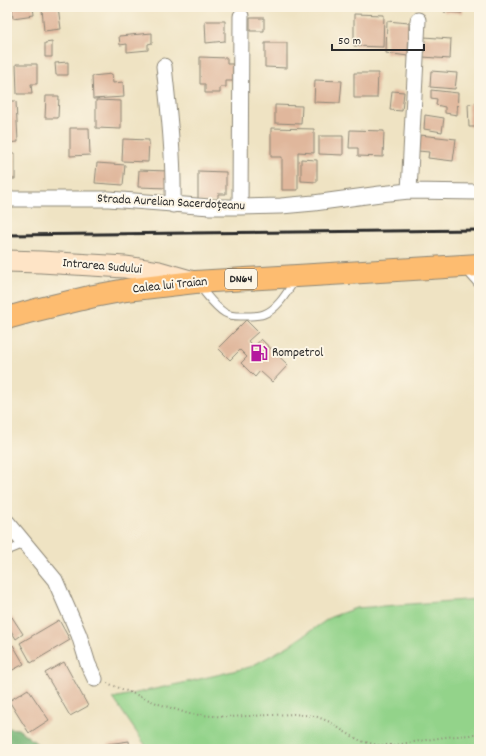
<svg xmlns="http://www.w3.org/2000/svg" width="486" height="756" viewBox="0 0 486 756" font-family="Dekko,sans-serif">
<style>
.green{fill:#93d38a;stroke:#5f7f5a}
.forest{fill:#76b576;stroke:#507050}
.building{fill:#e0b79c}
.lines{fill:none;stroke-linecap:round;stroke-linejoin:round}
.lane-casing{stroke:#8d8777;stroke-width:9}
.street-casing{stroke:#8d8777;stroke-width:17}
.secondary-casing{stroke:#8d8777;stroke-width:23}
.primary-casing{stroke:#8d8777;stroke-width:24}
.path{stroke:#8d8777;stroke-width:2;stroke-dasharray:1 3;stroke-linecap:butt}
.lane{stroke:#fff;stroke-width:7}
.street{stroke:#fff;stroke-width:15}
.secondary{stroke:#fee4c6;stroke-width:21}
.primary{stroke:#fdbc70;stroke-width:22}
.rail{stroke:#2b2b2b;stroke-width:3}
.labels{text-anchor:middle;dominant-baseline:central;stroke-width:4;stroke-linejoin:round;paint-order:stroke}
.shield{fill:#fcf5e5;stroke:#6a6863;stroke-width:1}
.shield-label{font-size:12px;font-weight:bold;fill:#2b2b2b}
.street-label{font-size:13px;fill:#2b2b2b;stroke:#fcf5e5}
.poi-label{font-size:13px;fill:#2b2b2b;stroke:#fcf5e5;text-anchor:start}
</style>
<rect width="100%" height="100%" fill="#fcf5e5"/>
<filter id="ink" filterUnits="userSpaceOnUse"><feTurbulence type="fractalNoise" baseFrequency=".025" numOctaves="2"/><feDisplacementMap in="SourceGraphic" scale="8" xChannelSelector="R" yChannelSelector="G"/><feConvolveMatrix kernelMatrix="1 2 1 2 8 2 1 2 1" color-interpolation-filters="sRGB"/></filter>
<filter id="wash" filterUnits="userSpaceOnUse"><feTurbulence type="fractalNoise" baseFrequency=".012" numOctaves="4" result="noise"/><feDisplacementMap in="SourceGraphic" scale="16" xChannelSelector="R" yChannelSelector="G"/><feGaussianBlur stdDeviation="0.9" result="paint"/><feColorMatrix in="noise" values="0 0 0 0 0 0 0 0 0 0 0 0 0 0 0 0 0 1.4 0 .05"/><feComposite in="paint" operator="in"/></filter>
<g filter="url(#wash)">
<rect width="100%" height="100%" fill="#efe3c3"/>
<path class="green" d="M479 599V749H148L113 698 183 683 250 667 290 645 331 617 356 608Z"/>
<path class="forest" d="M7 728 18 729 44 749H7Z"/>
<g id="blocks">
<path class="building" d="M12 7H33L34 15 13 18Z
M58 7 61 29 44 31 42 9Z
M445 7H462V13L444 12Z
M354 14 384 15 383 47 354 46Z
M250 18H264V31H250Z
M205 21H225V41L206 43Z
M387 21 409 23 408 56 386 53Z
M152 33V43L148 44V50L127 52V44L120 45 119 36Z
M424 37 451 39 450 59 423 57Z
M7 38H9L11 70H7Z
M52 42V57H45V43Z
M265 43H287V68L265 67Z
M200 57 227 58V64H233V81H226V87H220V93H205V84H200Z
M68 62V75H56L55 63Z
M16 64H37V84H31L32 94H17Z
M431 71 457 73 455 89 430 87Z
M354 73H378L377 98H354Z
M112 74 113 83 123 82 124 97 93 99 92 76Z
M315 80 342 81 340 103 314 102Z
M431 90 458 93 457 115 445 113V107L436 105 437 99 431 98Z
M392 91 404 92 402 111 390 110Z
M46 96H59L58 118H45Z
M96 100 121 101V129L96 128Z
M7 101H16L18 142 7 143Z
M479 103V127H469L468 104Z
M275 105 302 106 301 124 275 123Z
M425 115 444 118 442 132 424 129Z
M70 128H89L90 155 70 156Z
M271 128 314 129V153L298 152V190H282V157H271Z
M350 130 384 131 383 157 358 156V148H349Z
M420 135 456 139 453 161 428 158 429 152 418 151Z
M319 136H343V155L319 154Z
M123 139 149 140 148 162 122 161Z
M7 153H15V179H7Z
M301 159 317 160V182L301 181Z
M97 163 125 165 123 185 95 183Z
M139 170 168 171V188L138 187Z
M198 171 226 172V194H218V202H198Z
M246 320 258 332 248 341 254 347 261 339 288 365 272 382 260 371 255 377 241 363 247 357 240 350 230 360 218 348Z
M12 617 23 634 16 639 7 624V620Z
M59 620 70 640 31 663 20 643Z
M13 645 24 664 7 673V648Z
M64 662 88 706 70 716 45 673Z
M28 689 49 720 29 733 9 701Z
M129 741 130 749H108V744Z"/>
</g>
</g>
<g filter="url(#ink)">
<use href="#blocks" fill-opacity="0" stroke="#8d8777" stroke-width="1"/>
<g class="lines">
<g class="lane-casing">
<path id="lane" d="M465 269 479 285
M199 286C207 295 215 307 225 313 232 317 238 316 246 316 251 316 259 316 264 314 278 309 287 292 295 280
M7 551 24 544"/>
</g>
<g class="street-casing">
<path id="street" d="M164 66C169 112 174 158 173 205
M409 191 418 20
M7 199H109L210 207H240L281 206 314 203 380 194 409 191 479 192
M240 207 241 16
M7 522 55 580 79 635 88 664 95 679"/>
</g>
<g class="secondary-casing">
<path id="secondary" d="M7 261 41 262 125 267 159 272 194 282"/>
</g>
<g class="primary-casing">
<path id="primary" d="M7 318 32 311 94 296 126 290 195 282 297 276 479 265"/>
</g>
<path class="path" d="M107 683 159 704 189 714 226 717 294 714 315 716 330 722 343 731 361 741 377 745H395L445 737 470 735 479 733"/>
<use href="#lane" class="lane"/>
<use href="#street" class="street"/>
<use href="#secondary" class="secondary"/>
<use href="#primary" class="primary"/>
<path class="rail" d="M7 235 479 230"/>
</g>
</g>
<defs>
<g id="fuel-bare" transform="scale(1.38)"><path d="M-5.5-6h7V0h2V4h1.3V-2.5L3-4.5l.8-.8L6-3V5H2.5V1h-1V6h-7ZM-4.2-4.7v3.2H.2V-4.7Z" fill="#b5179e" stroke="#fcf5e5" stroke-width="2.5" paint-order="stroke"/></g>
</defs>
<g fill-rule="evenodd">
<use href="#fuel-bare" x="259" y="353"/>
</g>
<g class="labels">
<rect class="shield" x="225" y="269" width="32" height="20" rx="3"/>
<g class="shield-label">
<text x="241" y="279">DN64</text>
</g>
<g class="street-label">
<text transform="translate(171 203) rotate(3)">Strada Aurelian Sacerdoțeanu</text>
<text transform="translate(102 267) rotate(5)">Intrarea Sudului</text>
<text transform="translate(170 286) rotate(-6)">Calea lui Traian</text>
</g>
<g class="poi-label">
<text x="272" y="353">Rompetrol</text>
</g>
</g>
<rect width="486" height="756" fill="none" stroke="#fcf5e5" stroke-width="24"/>
<path d="M332 44v6h92v-6" fill="none" stroke="#2b2b2b" stroke-width="2"/>
<text x="338" y="44" font-size="12" fill="#2b2b2b" stroke="#fcf5e5" stroke-width="3" paint-order="stroke">50 m</text>
</svg>
